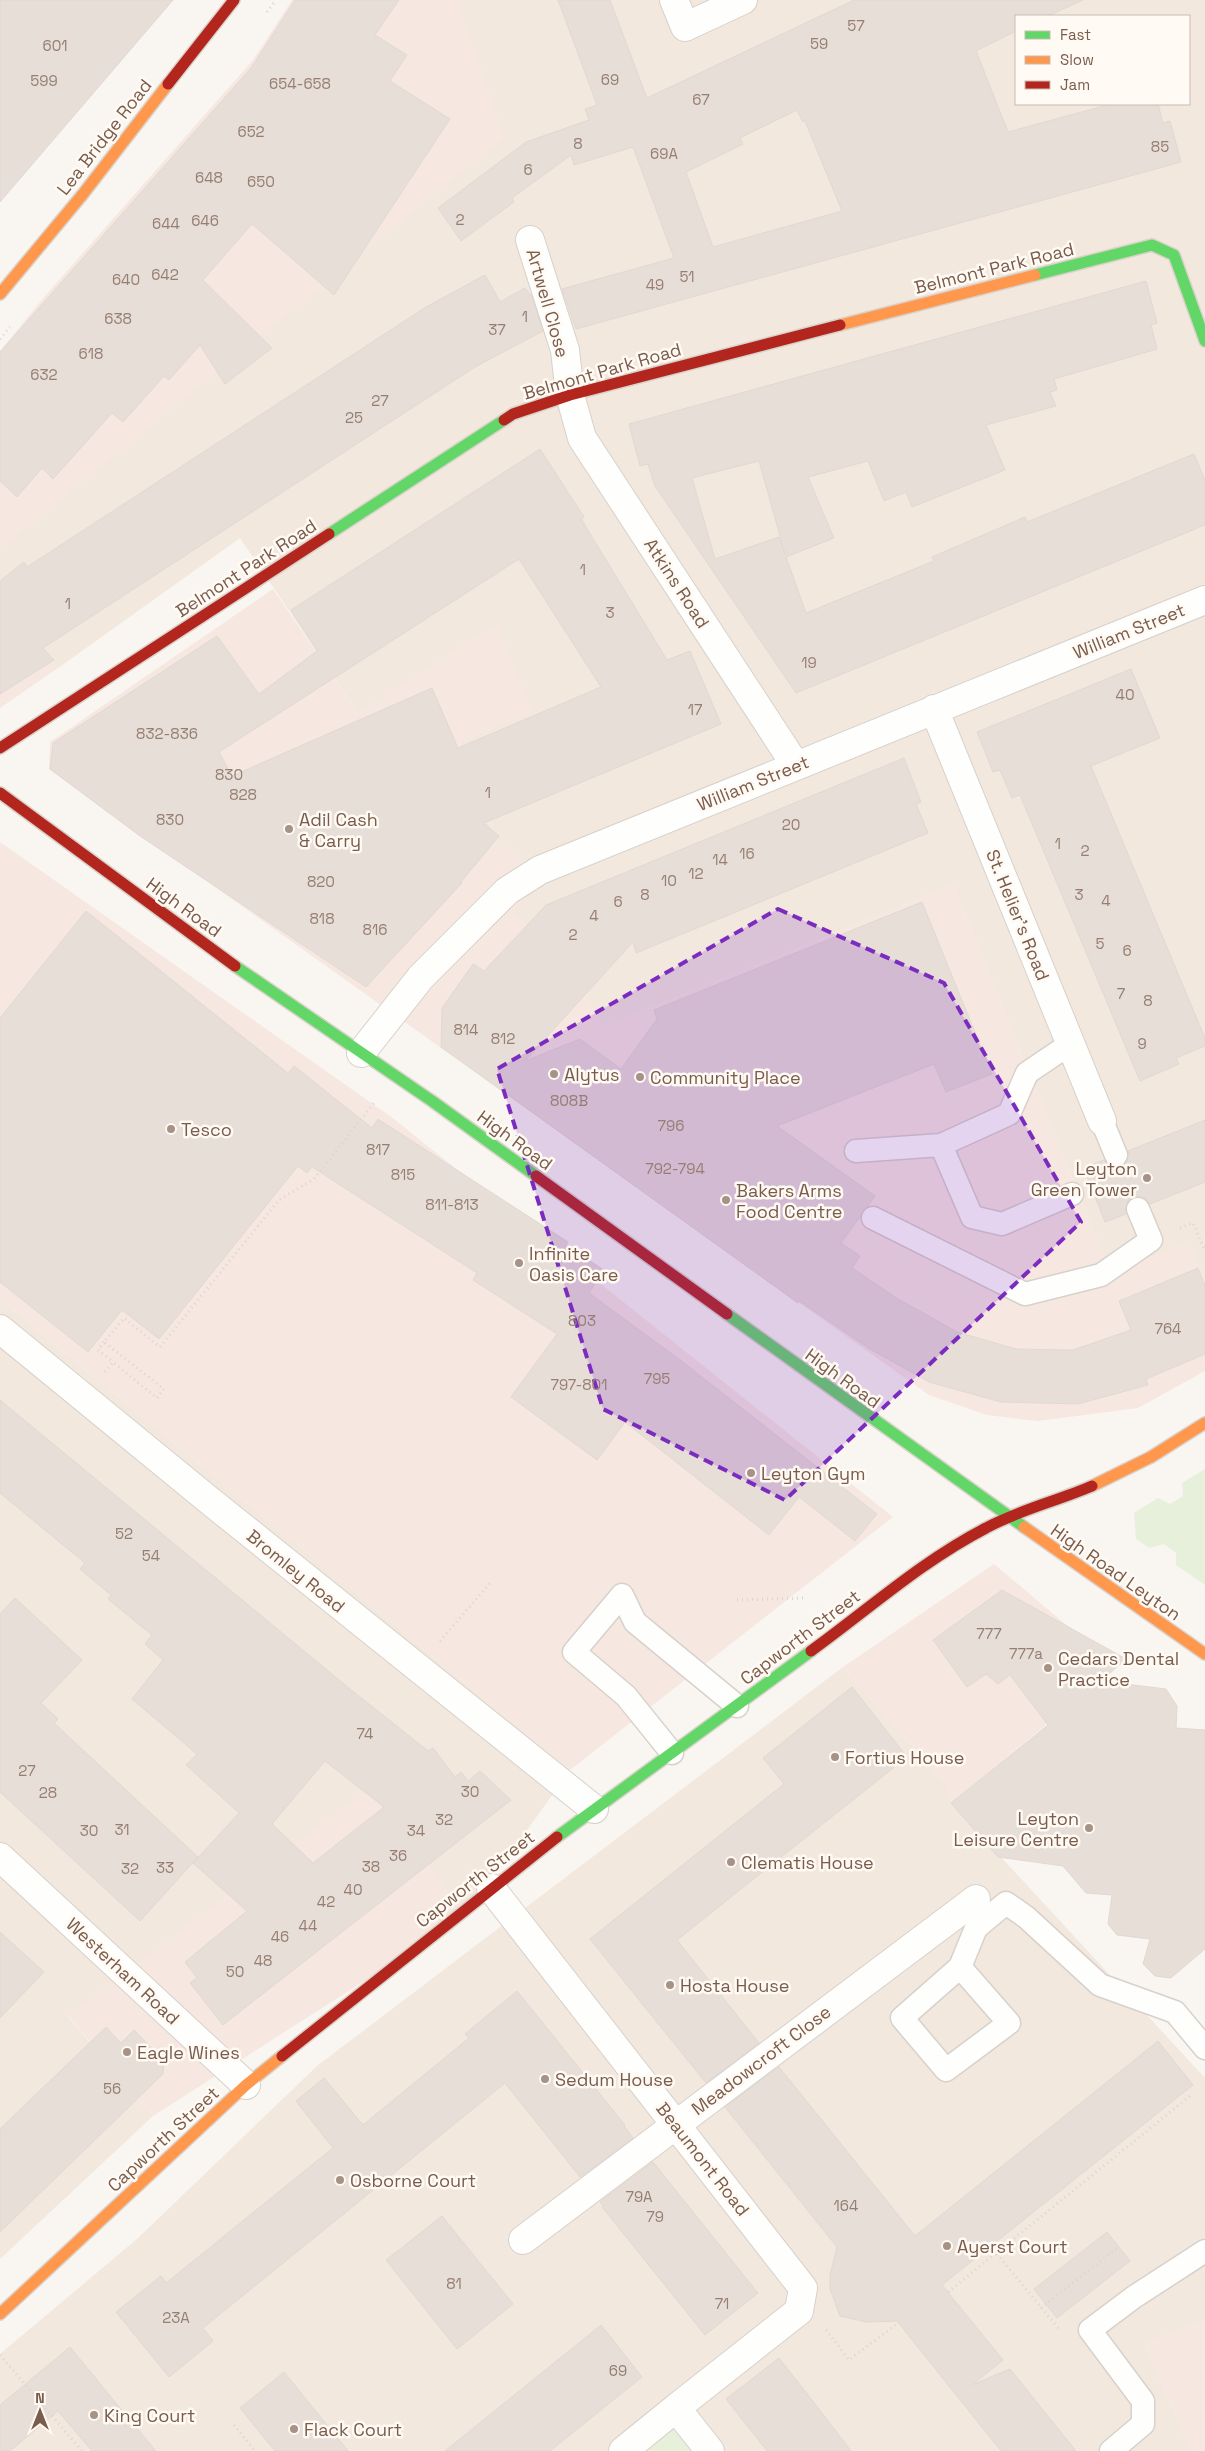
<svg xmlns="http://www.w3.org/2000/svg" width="1205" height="2451" viewBox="0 0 1205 2451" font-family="'Space Grotesk',sans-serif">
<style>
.residential{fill:#f2e8de;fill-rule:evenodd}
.commercial{fill:#f6e8e1}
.green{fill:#e7f0db}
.building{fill:#e6ded7;stroke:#e2d8d2;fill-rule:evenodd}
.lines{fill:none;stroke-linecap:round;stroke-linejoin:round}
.lane-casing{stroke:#d7d1cb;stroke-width:25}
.street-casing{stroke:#d7d1cb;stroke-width:30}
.fast-casing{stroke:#d9d2cb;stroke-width:14}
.slow-casing{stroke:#d9d2cb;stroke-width:14}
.jam-casing{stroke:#d9d2cb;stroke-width:14}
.path{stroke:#dcd5d0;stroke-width:3;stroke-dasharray:1 4;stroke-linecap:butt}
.lane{stroke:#fefefd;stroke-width:22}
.street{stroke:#fefefd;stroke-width:28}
.fast{stroke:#63d668;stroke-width:11}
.slow{stroke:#ff974d;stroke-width:11}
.jam{stroke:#b3261e;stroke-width:11}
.marked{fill:#7b2cbf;fill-opacity:0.2;stroke:#7b2cbf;stroke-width:4;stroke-dasharray:10 6;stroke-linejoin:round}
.poi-dot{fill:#a69286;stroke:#fffaf3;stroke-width:2}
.labels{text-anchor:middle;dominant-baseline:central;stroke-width:5;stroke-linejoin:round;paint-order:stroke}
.number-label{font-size:15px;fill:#977e72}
.street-label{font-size:18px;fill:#7a5c4d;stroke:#fffaf3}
.poi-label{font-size:18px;fill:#7a5c4d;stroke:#fffaf3;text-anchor:start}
</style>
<rect width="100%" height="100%" fill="#f9f5f0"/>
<path class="residential" d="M449 0H1205V1282L1188 1242 1111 1274 953 885 603 1027 586 996 594 984 512 913 534 874 499 842 459 743 358 713 240 538 58 668 0 595V547ZM1016 16H1189V104H1016Z
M0 1299 570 1770 466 1916 68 2017 153 2116 0 2259Z
M843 1667 947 1785 951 1803 1205 2078V2320L1145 2344 1191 2451H0V2354L137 2239 317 2066Z"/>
<path class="commercial" d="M292 0H459L458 3 504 137 0 549V351L45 296 253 60Z
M273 589 358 713 497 624 532 711 459 744 499 842 542 880 512 913 594 984 586 996 603 1027 953 885 1111 1274 1188 1242 1205 1282V1371L1138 1408 1038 1421 987 1415 929 1395 49 769 50 742Z
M0 593 58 668 0 708Z
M0 842 390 1116 893 1517 570 1770 0 1299Z
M994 1564 1071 1629 1126 1659 951 1803 947 1785 843 1667Z
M370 1788 466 1916 153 2116 68 2016Z
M1205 2320V2451H1191L1145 2344Z"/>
<path class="green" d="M1205 1469V1585L1176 1565V1553L1164 1544 1149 1548 1136 1539 1134 1513 1158 1498 1170 1504 1183 1496 1182 1483Z
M676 2408 710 2451H623Z"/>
<path class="building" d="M0 0H173L0 202Z
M295 0H399L375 35 407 55 390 81 450 119 334 295 252 224 203 280 272 348 225 384 200 345 169 380 164 376 123 422 112 413 53 479 42 468 17 497 0 481V352L251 68Z
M558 0H610L647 98 854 0H1083L1048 16H1016V31L976 51 1008 132 1111 104H1158L1163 123 1170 121 1181 162 576 329 562 289 674 258 633 147 574 165 571 155 512 198 514 202 461 241 438 208 526 142 589 120 585 109 597 105ZM797 110 803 122 805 121 842 211 713 247 686 172 743 144 740 138Z
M485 275 500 302 525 288 532 297 543 331 475 367 43 648 54 660 0 694V581L24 562 27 567 426 307Z
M1146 281 1157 323 1151 325 1157 349 1054 379 1057 390 1050 392 1056 406 986 425 1005 470 912 507 906 492 884 501 868 461 808 477 834 538 786 557 806 613 934 561 932 557 1025 517 1027 522 1194 454 1205 480V525L796 693 655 486 648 464 640 466 629 424ZM759 461 785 554 779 537 715 559 692 478Z
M540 449 584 517 581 519 667 660 690 651 721 724 484 823 499 836 461 882 462 883 366 987 140 836 50 769 53 743 217 636 259 694 317 651 291 610ZM519 559 601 687 458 748 432 688 232 776 219 752Z
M1131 669 1160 738 1091 766 1205 1038V1046L1176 1058 1179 1064 1140 1081 1020 795 1012 798 1000 770 993 772 977 732Z
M904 758 921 802 916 804 928 833 636 953 633 942 525 1061 580 1039 621 1069 657 1019 654 1010 922 902 992 1074 946 1092 934 1064 777 1126 875 1196 841 1243 860 1256 852 1268 898 1299 957 1332 1016 1349 1073 1350 1131 1330 1119 1301 1198 1268 1205 1285V1354L1146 1379 1148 1385 1078 1404 1001 1402 929 1382 870 1349 799 1301 798 1303 441 1047 442 1008 473 964 484 971 546 905Z
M86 911 288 1073 294 1066 372 1128 378 1119 568 1242 566 1246 604 1270 589 1293 684 1363 877 1514 855 1541 799 1497 769 1535 625 1422 597 1460 511 1397 557 1334 473 1280 477 1273 312 1167 307 1173 298 1166 159 1339 122 1310 88 1352 0 1282V1018Z
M1205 1120V1182L1150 1204 1146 1198 1133 1197 1127 1201 1126 1214 1105 1222 1084 1168 1104 1160 1108 1166 1121 1167 1127 1163 1128 1151Z
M0 1400 350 1689 428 1751 433 1748 455 1777 461 1772 468 1781 480 1771 511 1800 223 2025 190 1983 197 1978 185 1962 247 1911 193 1863 239 1813 186 1765 197 1754 132 1699 163 1660 145 1644 152 1635 108 1599 111 1595 80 1569 85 1563 0 1493ZM325 1761 384 1807 313 1863 272 1824Z
M1002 1590 1126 1659 1101 1681 1166 1689 1177 1706 1176 1728 1205 1730V1949L1171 1978 1155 1976 1143 1964 1150 1939 1117 1935 1108 1924 1112 1895 1086 1893 1063 1866 998 1857 951 1803 1048 1725 1010 1675 998 1684 986 1674 967 1687 933 1640Z
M15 1598 82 1660 41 1703 58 1719 54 1723 198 1857 140 1921 0 1792V1614Z
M852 1687 907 1757 677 1940 759 2043 706 2083 590 1939 784 1784 763 1758Z
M0 1932 44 1972 0 2018Z
M517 1991 625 2125 624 2126 633 2138 580 2177 505 2083 203 2328 213 2341 169 2377 116 2312 161 2276 166 2283 333 2148 296 2101 324 2078 363 2125 469 2038 465 2034Z
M106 2027 121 2043 134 2030 164 2061 163 2074 0 2232V2129Z
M1158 2041 1193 2085 942 2285 1003 2360 972 2385 1010 2369 1076 2451H1001L897 2321 866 2322 840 2316 830 2289V2275L837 2247 725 2107 779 2067 915 2236Z
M653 2162 758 2293 705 2335 602 2207 603 2206 600 2202Z
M442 2216 513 2304 457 2349 386 2260Z
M1107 2232 1130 2261 1057 2318 1034 2289Z
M601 2325 642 2377 550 2451H445Z
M70 2347 115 2402 156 2451H92L58 2411 10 2451H0V2405Z
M779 2358 829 2422 851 2451H767L726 2399Z
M284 2372 348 2451H275L240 2408Z"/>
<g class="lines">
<g class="lane-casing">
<path id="lane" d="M1102 1121 1116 1155
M941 1145 972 1217 1002 1224 1072 1194
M856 1151 941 1145 1009 1114 1027 1073 1070 1044
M873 1218 1025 1294 1101 1275 1151 1240 1138 1209
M672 1753 626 1696 574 1652 622 1595 635 1622 737 1706
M960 1967 1009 2023 946 2070 902 2018 960 1967 976 1928 1006 1903 1026 1917 1100 1985 1175 2012 1205 2048
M1111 2451 1143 2424V2401L1090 2330 1134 2297 1205 2251"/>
</g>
<g class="street-casing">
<path id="street" d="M674 0 685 27 743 0
M530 240 565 350 570 395 582 438 796 766
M934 709 1102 1121
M361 1053 421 977 507 891 540 870 1205 600
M0 1329 210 1501 594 1809
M0 1857 246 2085
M491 1888 803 2288 799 2311 676 2408
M523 2240 976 1899
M623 2451 676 2408 710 2451"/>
</g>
<g class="fast-casing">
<path id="fast" d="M1035 275 1152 245 1174 255 1205 341
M329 534 504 420
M235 966 432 1101 536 1176
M727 1314 1024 1527
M557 1837 811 1651"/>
</g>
<g class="slow-casing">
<path id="slow" d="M0 294 83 194 168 84
M840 325 1035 275
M1092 1486 1151 1457 1205 1423
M1024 1527 1205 1654
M0 2314 246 2085 282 2056"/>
</g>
<g class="jam-casing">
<path id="jam" d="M168 84 234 0
M504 420 513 414 570 395 840 325
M0 748 329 534
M0 793 235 966
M536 1176 727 1314
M811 1651C869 1609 922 1561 986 1528 1019 1510 1057 1501 1092 1486
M282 2056 557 1837"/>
</g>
<path class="path" d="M267 12 276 0
M0 339 10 327
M1180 1228 1193 1223 1205 1251
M104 1342 98 1350 113 1362
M105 1372 113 1362 157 1398 164 1389 104 1342 124 1318 160 1347 279 1200 314 1179 374 1103
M737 1600 805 1598
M440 1641 491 1582
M997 2254 1059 2329
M948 2292 1190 2096
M1041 2308 1117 2248
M826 2330 849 2360 898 2323
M0 2355 82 2451
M234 2425 255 2451"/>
<use href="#lane" class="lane"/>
<use href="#street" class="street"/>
<use href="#fast" class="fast"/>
<use href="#slow" class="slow"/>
<use href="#jam" class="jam"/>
</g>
<path class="marked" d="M778 909 944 983 1081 1222 785 1500 603 1409 497 1069Z"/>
<g class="poi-dot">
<circle cx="289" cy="829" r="5"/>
<circle cx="554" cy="1074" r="5"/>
<circle cx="640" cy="1077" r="5"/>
<circle cx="171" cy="1129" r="5"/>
<circle cx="1147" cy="1178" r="5"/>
<circle cx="726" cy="1200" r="5"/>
<circle cx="519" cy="1263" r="5"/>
<circle cx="751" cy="1473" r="5"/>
<circle cx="1048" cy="1668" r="5"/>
<circle cx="835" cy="1757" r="5"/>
<circle cx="1089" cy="1828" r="5"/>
<circle cx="731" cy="1862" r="5"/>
<circle cx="670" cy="1985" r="5"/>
<circle cx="127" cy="2052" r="5"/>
<circle cx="545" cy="2079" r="5"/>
<circle cx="340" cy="2180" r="5"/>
<circle cx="947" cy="2246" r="5"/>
<circle cx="94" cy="2415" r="5"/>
<circle cx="294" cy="2429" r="5"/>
</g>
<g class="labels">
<g class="number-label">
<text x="856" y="25">57</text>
<text x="819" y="43">59</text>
<text x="55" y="45">601</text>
<text x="610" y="79">69</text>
<text x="44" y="80">599</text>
<text x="300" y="83">654-658</text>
<text x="701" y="99">67</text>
<text x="251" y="131">652</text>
<text x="578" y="143">8</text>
<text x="1160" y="146">85</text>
<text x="664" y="153">69A</text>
<text x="528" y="169">6</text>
<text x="209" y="177">648</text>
<text x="261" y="181">650</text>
<text x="460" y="219">2</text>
<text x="205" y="220">646</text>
<text x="166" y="223">644</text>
<text x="165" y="274">642</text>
<text x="687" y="276">51</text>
<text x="126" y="279">640</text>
<text x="655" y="284">49</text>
<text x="525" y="316">1</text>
<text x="118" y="318">638</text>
<text x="497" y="329">37</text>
<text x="91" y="353">618</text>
<text x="44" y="374">632</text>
<text x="380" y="400">27</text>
<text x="354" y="417">25</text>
<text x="583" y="569">1</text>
<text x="68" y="603">1</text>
<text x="610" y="612">3</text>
<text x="809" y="662">19</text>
<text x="1125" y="694">40</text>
<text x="695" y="709">17</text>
<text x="167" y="733">832-836</text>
<text x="229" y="774">830</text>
<text x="488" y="792">1</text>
<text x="243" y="794">828</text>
<text x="170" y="819">830</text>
<text x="791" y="824">20</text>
<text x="1058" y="843">1</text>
<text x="1085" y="850">2</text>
<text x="747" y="853">16</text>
<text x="720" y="859">14</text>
<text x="696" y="873">12</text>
<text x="669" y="880">10</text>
<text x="321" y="881">820</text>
<text x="645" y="894">8</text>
<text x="1079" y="894">3</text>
<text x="1106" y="900">4</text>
<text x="618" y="901">6</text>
<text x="594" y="915">4</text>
<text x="322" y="918">818</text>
<text x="375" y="929">816</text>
<text x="573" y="934">2</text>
<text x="1100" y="943">5</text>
<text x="1127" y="950">6</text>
<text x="1121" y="993">7</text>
<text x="1148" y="1000">8</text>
<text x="466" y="1029">814</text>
<text x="503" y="1038">812</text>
<text x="1142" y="1043">9</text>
<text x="569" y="1100">808B</text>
<text x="671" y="1125">796</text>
<text x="378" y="1149">817</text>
<text x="675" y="1168">792-794</text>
<text x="403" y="1174">815</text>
<text x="452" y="1204">811-813</text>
<text x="582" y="1320">803</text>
<text x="1168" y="1328">764</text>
<text x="657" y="1378">795</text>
<text x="579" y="1384">797-801</text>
<text x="124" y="1533">52</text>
<text x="151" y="1555">54</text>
<text x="989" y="1633">777</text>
<text x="1026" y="1653">777a</text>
<text x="365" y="1733">74</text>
<text x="27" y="1770">27</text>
<text x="470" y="1791">30</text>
<text x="48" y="1792">28</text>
<text x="444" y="1819">32</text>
<text x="122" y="1829">31</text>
<text x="89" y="1830">30</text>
<text x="416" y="1830">34</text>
<text x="398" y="1855">36</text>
<text x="371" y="1866">38</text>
<text x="165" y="1867">33</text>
<text x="130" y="1868">32</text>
<text x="353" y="1889">40</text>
<text x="326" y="1901">42</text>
<text x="308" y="1925">44</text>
<text x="280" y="1936">46</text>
<text x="263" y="1960">48</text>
<text x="235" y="1971">50</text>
<text x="112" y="2088">56</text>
<text x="639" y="2196">79A</text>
<text x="846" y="2205">164</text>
<text x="655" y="2216">79</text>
<text x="454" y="2283">81</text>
<text x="722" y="2303">71</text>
<text x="176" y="2317">23A</text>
<text x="618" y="2370">69</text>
</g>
<g class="street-label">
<text transform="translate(104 137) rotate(-52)">Lea Bridge Road</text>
<text transform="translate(994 268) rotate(-14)">Belmont Park Road</text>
<text transform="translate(548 303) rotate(74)">Artwell Close</text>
<text transform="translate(602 371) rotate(-16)">Belmont Park Road</text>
<text transform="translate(246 568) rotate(-33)">Belmont Park Road</text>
<text transform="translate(677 583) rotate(57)">Atkins Road</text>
<text transform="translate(1129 631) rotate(-22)">William Street</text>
<text transform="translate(753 783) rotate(-22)">William Street</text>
<text transform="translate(184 907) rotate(36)">High Road</text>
<text transform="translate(1018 915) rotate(68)">St. Helier's Road</text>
<text transform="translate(515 1140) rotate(36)">High Road</text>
<text transform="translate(843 1378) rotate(36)">High Road</text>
<text transform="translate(296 1571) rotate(39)">Bromley Road</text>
<text transform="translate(1116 1572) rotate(35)">High Road Leyton</text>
<text transform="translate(800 1637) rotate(-37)">Capworth Street</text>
<text transform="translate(475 1879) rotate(-38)">Capworth Street</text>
<text transform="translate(123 1971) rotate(43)">Westerham Road</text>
<text transform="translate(761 2060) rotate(-37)">Meadowcroft Close</text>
<text transform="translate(163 2139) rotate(-43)">Capworth Street</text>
<text transform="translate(703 2159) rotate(52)">Beaumont Road</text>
</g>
<g class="poi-label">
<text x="299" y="819">Adil Cash<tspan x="299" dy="21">&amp; Carry</tspan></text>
<text x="564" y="1074">Alytus</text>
<text x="650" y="1077">Community Place</text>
<text x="181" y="1129">Tesco</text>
<text x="1137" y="1168" text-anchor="end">Leyton<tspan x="1137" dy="21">Green Tower</tspan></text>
<text x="736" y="1190">Bakers Arms<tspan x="736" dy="21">Food Centre</tspan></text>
<text x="529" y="1253">Infinite<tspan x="529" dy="21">Oasis Care</tspan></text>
<text x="761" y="1473">Leyton Gym</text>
<text x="1058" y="1658">Cedars Dental<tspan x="1058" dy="21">Practice</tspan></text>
<text x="845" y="1757">Fortius House</text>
<text x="1079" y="1818" text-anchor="end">Leyton<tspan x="1079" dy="21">Leisure Centre</tspan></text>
<text x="741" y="1862">Clematis House</text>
<text x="680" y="1985">Hosta House</text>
<text x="137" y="2052">Eagle Wines</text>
<text x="555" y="2079">Sedum House</text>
<text x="350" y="2180">Osborne Court</text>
<text x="957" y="2246">Ayerst Court</text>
<text x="104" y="2415">King Court</text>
<text x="304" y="2429">Flack Court</text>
</g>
</g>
<rect x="1015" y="15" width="175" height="90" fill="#fffaf3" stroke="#cabbb1"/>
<rect x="1025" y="31" width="25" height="8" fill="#63d668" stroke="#cabbb1"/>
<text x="1060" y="40" font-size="15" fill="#7a5c4d">Fast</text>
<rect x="1025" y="56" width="25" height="8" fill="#ff974d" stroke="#cabbb1"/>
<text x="1060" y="65" font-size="15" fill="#7a5c4d">Slow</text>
<rect x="1025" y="81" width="25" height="8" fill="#b3261e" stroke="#cabbb1"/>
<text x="1060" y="90" font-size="15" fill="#7a5c4d">Jam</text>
<g transform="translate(40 2411)" stroke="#fffaf3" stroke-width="4" paint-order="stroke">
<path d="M0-4L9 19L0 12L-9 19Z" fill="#7a5c4d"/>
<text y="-8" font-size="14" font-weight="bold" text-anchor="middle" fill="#7a5c4d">N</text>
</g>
</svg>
